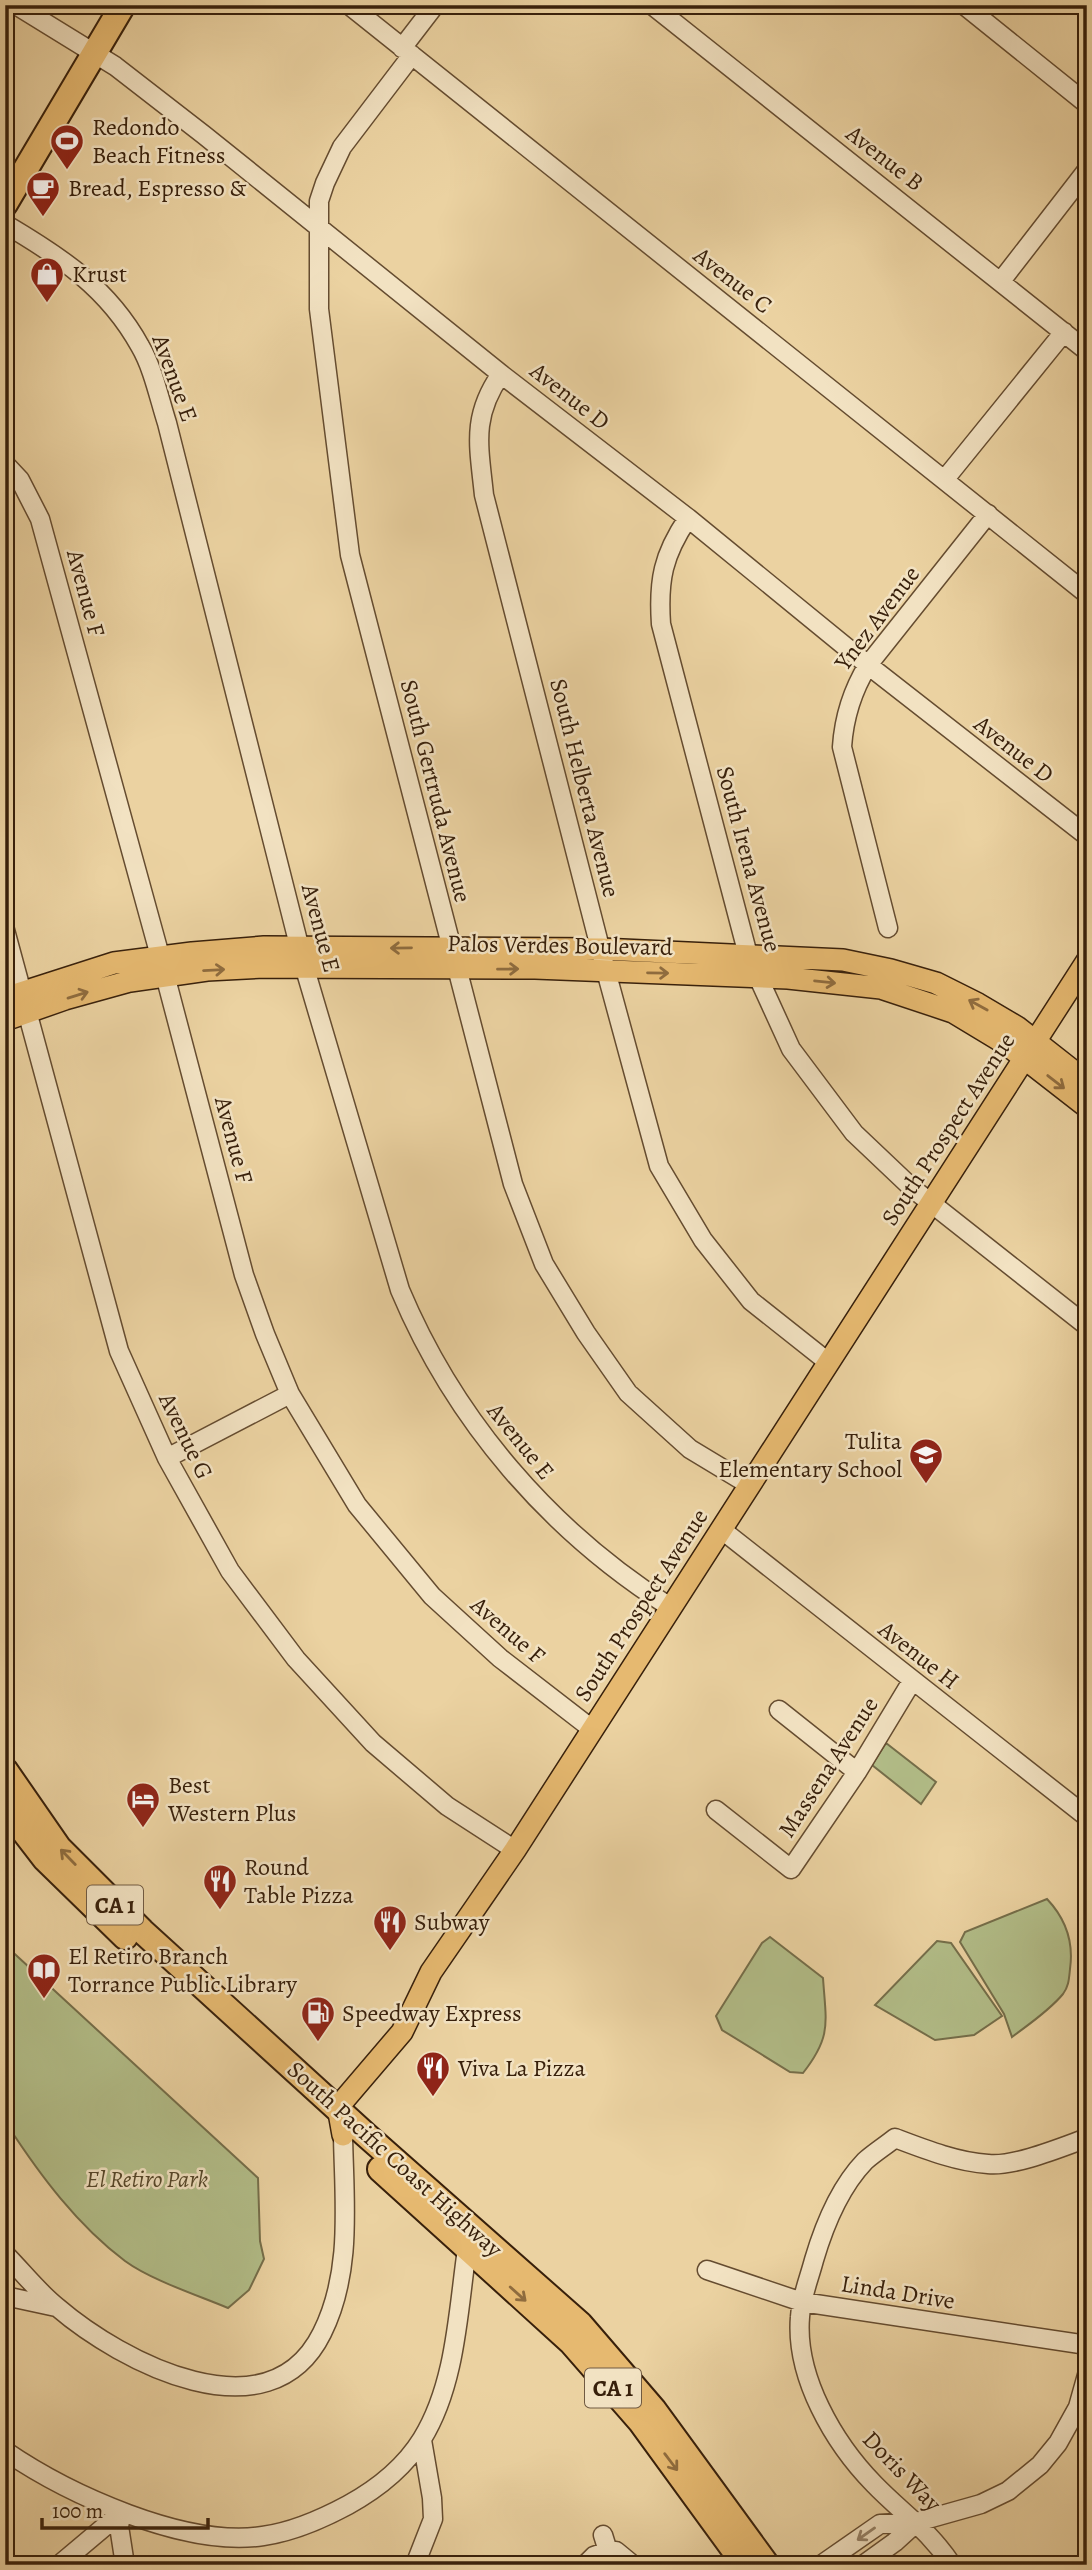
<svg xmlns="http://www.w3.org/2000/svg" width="1092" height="2570" viewBox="0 0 1092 2570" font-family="Alegreya,serif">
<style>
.park{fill:#b2bd88;stroke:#756e4a;stroke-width:2}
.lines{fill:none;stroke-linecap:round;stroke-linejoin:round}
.minor-casing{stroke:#654c30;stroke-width:21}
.major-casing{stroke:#38200b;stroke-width:24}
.highway-casing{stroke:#38200b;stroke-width:28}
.minor{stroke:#f2e2c2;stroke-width:18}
.major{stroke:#e6b970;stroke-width:21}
.highway{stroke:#e6b970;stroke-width:24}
.oneway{stroke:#8f6c3e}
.oneway2{stroke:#958166}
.labels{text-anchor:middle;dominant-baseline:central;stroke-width:5;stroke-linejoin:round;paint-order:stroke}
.shield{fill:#f2e2c2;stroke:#705a42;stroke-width:2}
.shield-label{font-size:23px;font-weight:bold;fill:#38200b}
.poi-label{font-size:24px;fill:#38200b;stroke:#f2e2c2;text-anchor:start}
.street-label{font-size:24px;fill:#38200b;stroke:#f2e2c2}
.park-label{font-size:24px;font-style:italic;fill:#56472a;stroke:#f2e2c2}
</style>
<rect width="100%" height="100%" fill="#ebd2a1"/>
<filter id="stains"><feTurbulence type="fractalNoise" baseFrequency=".00286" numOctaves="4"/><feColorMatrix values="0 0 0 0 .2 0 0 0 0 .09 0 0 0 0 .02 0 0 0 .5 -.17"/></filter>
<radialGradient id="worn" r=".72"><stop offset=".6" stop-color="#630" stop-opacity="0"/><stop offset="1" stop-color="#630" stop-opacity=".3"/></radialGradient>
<path class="park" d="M886 1743 936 1782 921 1804 872 1765Z
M1047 1899C1066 1919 1074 1941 1070 1969 1069 1978 1069 1986 1063 1994 1049 2011 1029 2024 1012 2037L1004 2014 960 1942 965 1932Z
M770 1937 823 1978C826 2023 832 2036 803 2073L790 2072 722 2030 716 2016 762 1943Z
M937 1941 951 1943 1002 2016 974 2035 935 2040 875 2005Z
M5 1945 258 2178 260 2241 264 2259 249 2290 228 2308C197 2295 151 2280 125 2261 77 2225 40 2175 8 2126L5 2119Z"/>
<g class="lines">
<g class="minor-casing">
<path id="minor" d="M16 5 115 66 204 135 501 374 688 518 868 665 1087 836
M349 5 1087 594
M652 5 1087 351
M964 5 1087 104
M402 48 435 5
M412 55 342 147 325 183 319 201V309L350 555 513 1184 544 1264 586 1333 628 1393 690 1449 748 1484
M5 224C61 257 108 288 140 346 153 368 159 398 167 423L305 969 400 1290C455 1421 550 1531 670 1607
M1001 281 1087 170
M501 374C471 417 479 446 484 495L606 971 659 1166 703 1240 751 1301 828 1362
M5 464 20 480 40 519 160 956 244 1275 265 1334 290 1394 357 1505 432 1596 500 1658 592 1729
M945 479 1064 332
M688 518C663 555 658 580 661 624L748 955 791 1049 854 1133 912 1188 1087 1326
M888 928 842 747C844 717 852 691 868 665L988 514
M5 930 119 1351 167 1458 230 1571 296 1659 373 1743 447 1806 515 1850
M167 1458 290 1394
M722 1530 1087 1817
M779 1710 857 1772
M716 1810 791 1869 857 1772 912 1681
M5 2254C22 2271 38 2292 57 2307 121 2362 269 2440 322 2333 353 2271 344 2201 343 2135
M707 2270 802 2302 1087 2345
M5 2296 56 2307
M5 2451C68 2494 185 2548 263 2536 292 2532 322 2519 348 2505 377 2489 404 2468 422 2439 456 2384 458 2311 467 2249L471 2242
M122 2512 119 2526 125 2565
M603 2535 608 2551H616L633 2565
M59 2565 122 2512
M415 2565 433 2519 432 2498 422 2440
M585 2565 594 2556 608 2551
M821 2565 880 2524 917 2522 981 2504 1008 2491 1040 2465 1058 2443 1078 2407 1087 2375
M863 2565 895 2542 917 2522
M952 2565C928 2529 903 2514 874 2484 834 2443 795 2377 800 2317 801 2298 809 2279 814 2260 824 2226 840 2187 865 2161 874 2153 885 2146 895 2138 924 2149 957 2162 988 2164 1014 2167 1062 2147 1087 2138"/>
</g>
<g class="major-casing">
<path id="major" d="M5 998 114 963 192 953 264 947 601 949 843 960 891 970 936 983 978 1004 1017 1027 1087 1082
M5 1020 65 999 130 981 207 970 264 967 535 968 788 978 881 988 953 1012 1006 1044 1087 1107
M343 2135 338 2107 402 2032 431 1972 515 1850 1087 961"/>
</g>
<g class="highway-casing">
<path id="highway" d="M5 204 123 5
M5 1770 59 1848 142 1931 366 2135 580 2324 654 2410 767 2565
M5 1807 45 1859 125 1937
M380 2169 571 2342 640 2421 745 2565"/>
</g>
<use href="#minor" class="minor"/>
<use href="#major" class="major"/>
<use href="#highway" class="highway"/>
</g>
<defs><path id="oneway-shaft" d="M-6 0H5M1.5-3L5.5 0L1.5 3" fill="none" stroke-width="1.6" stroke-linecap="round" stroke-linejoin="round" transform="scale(1.75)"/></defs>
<g class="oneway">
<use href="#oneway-shaft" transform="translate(401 948) rotate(179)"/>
<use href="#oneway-shaft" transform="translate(508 969) rotate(-1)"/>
<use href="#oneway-shaft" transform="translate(214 970) rotate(-3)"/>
<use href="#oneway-shaft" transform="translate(658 973) rotate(1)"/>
<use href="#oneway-shaft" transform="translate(825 982) rotate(6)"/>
<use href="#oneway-shaft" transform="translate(78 995) rotate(-17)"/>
<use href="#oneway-shaft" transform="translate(978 1005) rotate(-151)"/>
<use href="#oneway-shaft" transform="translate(1056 1082) rotate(38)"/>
<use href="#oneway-shaft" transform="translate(68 1857) rotate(-134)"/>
<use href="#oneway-shaft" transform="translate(518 2294) rotate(42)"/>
<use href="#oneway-shaft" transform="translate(671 2462) rotate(53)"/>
</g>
<use class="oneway2" href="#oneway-shaft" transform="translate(866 2534) rotate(145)"/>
<defs>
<g id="stadium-pin" transform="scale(1.75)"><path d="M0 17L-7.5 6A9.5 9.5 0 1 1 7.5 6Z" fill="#8f2418" stroke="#f2e2c2"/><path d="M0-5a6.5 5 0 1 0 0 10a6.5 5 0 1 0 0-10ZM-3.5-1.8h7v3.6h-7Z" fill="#fff"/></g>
<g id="cafe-pin" transform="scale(1.75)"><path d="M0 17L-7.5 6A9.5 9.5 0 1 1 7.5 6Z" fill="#8f2418" stroke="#f2e2c2"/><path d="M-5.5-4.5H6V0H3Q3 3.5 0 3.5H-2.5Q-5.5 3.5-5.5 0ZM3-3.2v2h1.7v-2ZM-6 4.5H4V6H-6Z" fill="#fff"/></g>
<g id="shop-pin" transform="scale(1.75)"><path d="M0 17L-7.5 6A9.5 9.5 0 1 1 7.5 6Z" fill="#8f2418" stroke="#f2e2c2"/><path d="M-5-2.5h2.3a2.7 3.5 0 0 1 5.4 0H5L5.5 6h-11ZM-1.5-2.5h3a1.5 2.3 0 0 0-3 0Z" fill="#fff"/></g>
<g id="school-pin" transform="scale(1.75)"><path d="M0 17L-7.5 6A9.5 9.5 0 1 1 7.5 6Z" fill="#8f2418" stroke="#f2e2c2"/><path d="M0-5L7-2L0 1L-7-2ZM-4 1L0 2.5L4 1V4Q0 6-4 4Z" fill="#fff"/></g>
<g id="hotel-pin" transform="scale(1.75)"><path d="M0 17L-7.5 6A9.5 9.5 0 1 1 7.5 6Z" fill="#8f2418" stroke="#f2e2c2"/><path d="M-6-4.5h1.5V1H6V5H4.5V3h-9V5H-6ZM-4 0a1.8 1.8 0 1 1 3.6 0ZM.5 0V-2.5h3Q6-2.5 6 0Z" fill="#fff"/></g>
<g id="restaurant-pin" transform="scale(1.75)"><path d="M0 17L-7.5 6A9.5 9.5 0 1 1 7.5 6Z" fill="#8f2418" stroke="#f2e2c2"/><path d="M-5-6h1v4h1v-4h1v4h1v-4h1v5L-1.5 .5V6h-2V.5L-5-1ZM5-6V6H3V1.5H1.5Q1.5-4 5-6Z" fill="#fff"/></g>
<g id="library-pin" transform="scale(1.75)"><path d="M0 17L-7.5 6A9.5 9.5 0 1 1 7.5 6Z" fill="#8f2418" stroke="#f2e2c2"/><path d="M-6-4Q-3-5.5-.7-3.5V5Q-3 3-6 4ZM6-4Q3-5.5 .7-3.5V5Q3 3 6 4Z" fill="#fff"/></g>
<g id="fuel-pin" transform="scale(1.75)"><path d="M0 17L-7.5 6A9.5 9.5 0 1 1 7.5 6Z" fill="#8f2418" stroke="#f2e2c2"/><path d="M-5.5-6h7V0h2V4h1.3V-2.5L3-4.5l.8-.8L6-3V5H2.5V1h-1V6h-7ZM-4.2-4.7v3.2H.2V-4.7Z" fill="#fff"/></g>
</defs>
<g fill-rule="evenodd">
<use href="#stadium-pin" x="67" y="141"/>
<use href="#cafe-pin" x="43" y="188"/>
<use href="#shop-pin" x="47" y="274"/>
<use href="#school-pin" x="926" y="1455"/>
<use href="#hotel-pin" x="143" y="1799"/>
<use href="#restaurant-pin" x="220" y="1881"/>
<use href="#restaurant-pin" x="390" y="1922"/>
<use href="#library-pin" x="44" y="1970"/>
<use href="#fuel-pin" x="318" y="2013"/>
<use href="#restaurant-pin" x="433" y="2068"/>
</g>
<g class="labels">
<g class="shield">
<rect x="87" y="1885.5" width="56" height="39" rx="5"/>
<rect x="585" y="2368.5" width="56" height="39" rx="5"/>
</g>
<g class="shield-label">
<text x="115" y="1905">CA 1</text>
<text x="613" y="2388">CA 1</text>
</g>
<g class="poi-label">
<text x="92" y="127">Redondo<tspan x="92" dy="28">Beach Fitness</tspan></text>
<text x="68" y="188">Bread, Espresso &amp;</text>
<text x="72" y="274">Krust</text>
<text x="902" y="1441" text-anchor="end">Tulita<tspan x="902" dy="28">Elementary School</tspan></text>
<text x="168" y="1785">Best<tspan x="168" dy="28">Western Plus</tspan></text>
<text x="244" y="1867">Round<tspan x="244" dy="28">Table Pizza</tspan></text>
<text x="414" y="1922">Subway</text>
<text x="68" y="1956">El Retiro Branch<tspan x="68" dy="28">Torrance Public Library</tspan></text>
<text x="342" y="2013">Speedway Express</text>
<text x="458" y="2068">Viva La Pizza</text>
</g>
<g class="street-label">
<text transform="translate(885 158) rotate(38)">Avenue B</text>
<text transform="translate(733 280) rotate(38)">Avenue C</text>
<text transform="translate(175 378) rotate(70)">Avenue E</text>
<text transform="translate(570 396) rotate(38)">Avenue D</text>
<text transform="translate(86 593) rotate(75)">Avenue F</text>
<text transform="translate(877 618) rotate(-53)">Ynez Avenue</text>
<text transform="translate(1014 749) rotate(38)">Avenue D</text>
<text transform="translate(585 788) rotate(76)">South Helberta Avenue</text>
<text transform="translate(436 791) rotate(76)">South Gertruda Avenue</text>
<text transform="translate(749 859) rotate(75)">South Irena Avenue</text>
<text transform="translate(321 928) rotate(75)">Avenue E</text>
<text transform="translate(560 945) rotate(1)">Palos Verdes Boulevard</text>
<text transform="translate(948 1129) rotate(-57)">South Prospect Avenue</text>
<text transform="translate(234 1140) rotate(75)">Avenue F</text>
<text transform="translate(186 1436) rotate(64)">Avenue G</text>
<text transform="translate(521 1441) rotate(51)">Avenue E</text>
<text transform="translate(641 1605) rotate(-57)">South Prospect Avenue</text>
<text transform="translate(508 1630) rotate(41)">Avenue F</text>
<text transform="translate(919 1655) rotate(38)">Avenue H</text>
<text transform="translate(828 1767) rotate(-57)">Massena Avenue</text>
<text transform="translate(395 2159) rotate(42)">South Pacific Coast Highway</text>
<text transform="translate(898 2292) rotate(9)">Linda Drive</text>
<text transform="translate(902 2471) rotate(46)">Doris Way</text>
</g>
<g class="park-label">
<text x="147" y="2179">El Retiro Park</text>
</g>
</g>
<rect width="1092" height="2570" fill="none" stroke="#ebd2a1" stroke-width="28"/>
<rect x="7" y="7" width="1078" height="2556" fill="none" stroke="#38200b" stroke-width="3.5"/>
<rect x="14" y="14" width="1064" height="2542" fill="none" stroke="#38200b" stroke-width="2"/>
<path d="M42 2518v10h166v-10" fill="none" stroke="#38200b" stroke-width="3.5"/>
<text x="52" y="2518" font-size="21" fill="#38200b" stroke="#f2e2c2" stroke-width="5" paint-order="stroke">100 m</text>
<rect width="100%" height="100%" filter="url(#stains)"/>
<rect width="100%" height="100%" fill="url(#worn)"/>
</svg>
